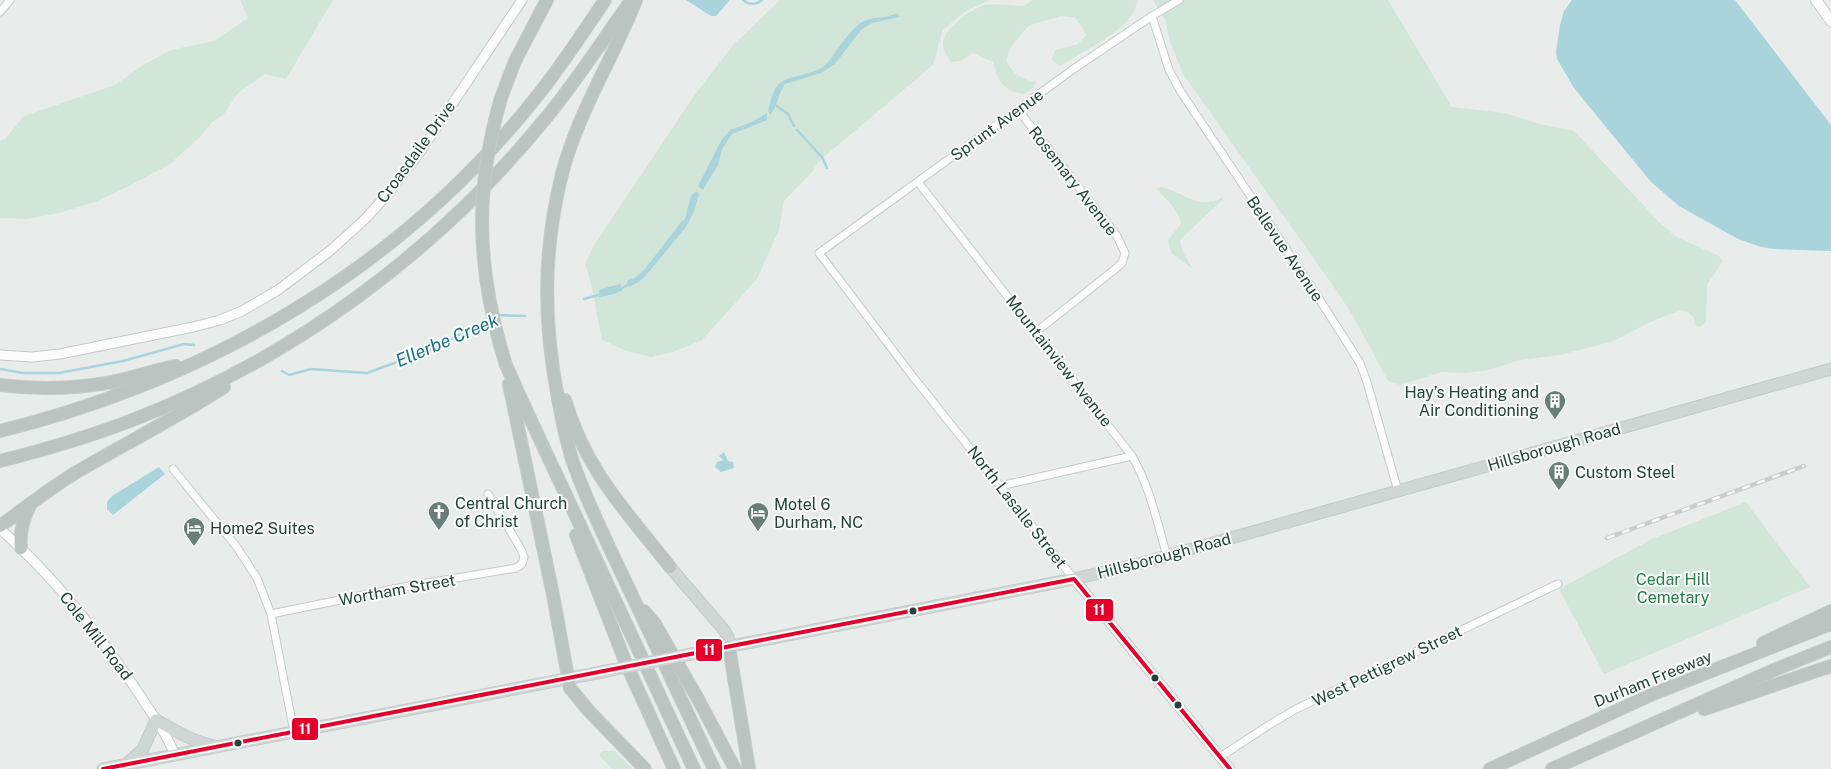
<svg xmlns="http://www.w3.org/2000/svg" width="1831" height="769" viewBox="0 0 1831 769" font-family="'Public Sans',sans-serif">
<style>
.green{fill:#d1e6d8}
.water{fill:#a9d4db}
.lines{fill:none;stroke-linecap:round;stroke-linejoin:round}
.stream{stroke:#a9d4db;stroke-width:2.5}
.minor-casing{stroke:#c5cac8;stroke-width:9}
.tertiary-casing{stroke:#c5cac8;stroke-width:11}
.secondary-casing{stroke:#c3cbc8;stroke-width:12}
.primary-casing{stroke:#c3ccc9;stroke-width:13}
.motorway-casing{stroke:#c3ccc9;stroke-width:14}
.minor{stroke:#fcfcfc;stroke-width:7}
.tertiary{stroke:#fcfcfc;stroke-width:9}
.secondary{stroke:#fcfcfc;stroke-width:10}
.primary{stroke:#cfd7d5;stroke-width:11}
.motorway{stroke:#bcc4c2;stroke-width:12}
.rail-casing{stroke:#c9cdcc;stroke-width:4.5}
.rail{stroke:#f7fbf9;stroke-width:2.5;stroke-dasharray:8;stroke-linecap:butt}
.primary-bridge-casing{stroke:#c3ccc9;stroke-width:13;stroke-linecap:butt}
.motorway-bridge-casing{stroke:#c3ccc9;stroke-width:14;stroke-linecap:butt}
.primary-bridge{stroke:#cfd7d5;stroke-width:11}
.motorway-bridge{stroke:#bcc4c2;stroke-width:12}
.bus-1-casing{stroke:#f7fbf9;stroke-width:8}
.bus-1{stroke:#e4002b;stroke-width:4}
.bus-dot{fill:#24423a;stroke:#f7fbf9;stroke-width:2}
.labels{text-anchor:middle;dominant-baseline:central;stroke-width:4;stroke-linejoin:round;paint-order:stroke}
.street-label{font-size:16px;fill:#24423a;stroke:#f7fbf9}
.poi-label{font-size:16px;fill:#24423a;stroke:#f7fbf9;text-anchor:start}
.park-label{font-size:16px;fill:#2d7a4b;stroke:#f7fbf9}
.water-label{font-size:18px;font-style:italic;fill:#1c6f80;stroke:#f7fbf9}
.line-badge{stroke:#f7fbf9;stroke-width:2}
.badge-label{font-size:14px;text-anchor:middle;font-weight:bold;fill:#fff}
</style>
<rect width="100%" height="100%" fill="#e8edeb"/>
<path class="green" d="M240 0H333L286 79 265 74 238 93 224 114 212 122 200 137 170 164 133 184 98 201 59 213 27 219 0 218V141L5 139 24 116 115 85 143 65 171 50 214 41 248 18Z
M780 0H990L966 11 943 30 933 65 818 162 813 171 784 201 779 230 757 279 702 340 673 352 651 357 626 351 602 340C596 314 594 288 585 264L593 247 694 96 733 45Z
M1033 0H1136L1137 2C1136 5 1135 10 1133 13 1123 32 1079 54 1060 66L1052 60 1055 50 1078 44 1086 35 1080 24 1074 17 1061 16 1030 25 1022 33 1010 49 1006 61C1013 74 1021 79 1036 82L1033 88 1024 94C1003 91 998 82 993 62L973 53 961 61 951 62C948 57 943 51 943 44 942 30 972 8 985 5 997 3 1011 6 1024 6Z
M1153 0H1388L1452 107 1505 113 1540 124 1574 131 1660 223 1675 236 1719 256 1723 261 1707 285 1706 322 1702 326 1698 327 1694 324V318L1688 312 1679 311 1665 316 1644 325 1614 341 1560 355 1520 360 1489 370 1466 373 1442 372 1400 385 1388 381 1353 316 1336 290 1183 74 1170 42 1165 19Z
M1162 187C1186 193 1197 211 1224 197L1220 202 1180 240 1183 252 1193 269 1171 253 1168 240 1181 224C1178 208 1166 200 1156 188Z
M1746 502 1810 587 1604 674 1559 589 1652 539Z
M603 751H614L633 769H612L599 755Z"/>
<path class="water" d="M686 0H730L716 16H711Z
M1572 0H1735L1831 125V251L1774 249 1761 247 1738 239 1679 206 1651 182 1574 88 1557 59 1556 52 1560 25 1564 11Z
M897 13 900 17 872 23 861 30 835 64 821 73 785 84C778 94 778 106 770 115L768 111C770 103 772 93 777 86 787 73 815 78 829 61 837 51 852 26 864 21 875 16 887 19 897 13Z
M767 113V120L732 134 722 149 718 165 703 190 698 186 722 139 730 130 752 122Z
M696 191 699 194 694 211 686 227 648 273 639 282 629 287 627 282 630 278 633 279 645 269 681 222 685 219 691 196Z
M620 284 623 290 614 294 599 297V291L601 289Z
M724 452 728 461 733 462 734 468 721 472 715 467 717 462 723 460 719 456Z
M159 467 165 474 113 515 107 509V502L112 496Z"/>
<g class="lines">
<path class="stream" d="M743 0C749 5 756 5 762 0
M774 104 788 114 794 126
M797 130 822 157 827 168
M620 289 630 284
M584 299 602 294
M497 315 525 316
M0 369 23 373H59L123 361 184 344 194 345
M282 371 289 375 311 369 367 373 435 348 489 318"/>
<g class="minor-casing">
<path id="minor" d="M0 12 10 0
M1152 16 1169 70 1181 92 1318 297 1360 363 1367 382 1398 491
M1018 110 1117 236 1125 253 1122 263 1114 270 1036 332
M918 182 1132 456C1150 487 1157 522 1167 556
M173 469 236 546 257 578 271 614 294 732
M1000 486 1132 456
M1074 579 914 378 819 253 1075 68 1152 16 1179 0
M271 614 409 586 516 568 522 564 524 557 521 549 488 494
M1220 757 1269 725 1296 709 1558 584"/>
</g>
<g class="tertiary-casing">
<path id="tertiary" d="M0 355 32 357 60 354 193 327 220 320 242 311 278 290 331 250 364 220 387 195 422 149 522 0
M0 529C58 580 105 641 147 706 157 721 169 738 175 756
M1074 579 1230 769"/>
</g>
<g class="secondary-casing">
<path id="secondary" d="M1816 0 1831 21"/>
</g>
<g class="primary-casing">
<path id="primary" d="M670 567 724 630 728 637 729 647
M691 654 1074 579 1142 563 1831 369
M125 765 143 749 156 720C176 731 191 741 214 746
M103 769 612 670"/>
</g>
<g class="motorway-casing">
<path id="motorway" d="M636 0C613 59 578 112 562 174 543 250 543 321 558 398 562 420 566 442 573 462 586 500 604 536 621 572 652 638 683 703 714 769
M501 98 515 61 547 0
M500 345 506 365 522 401 694 769
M509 384 553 595 570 688 588 710 645 769
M0 385C38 390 74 389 112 382 133 378 154 370 176 366
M565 400C586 471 626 511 670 567
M0 431C209 379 398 270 534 100 560 68 582 34 605 0
M0 461C44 450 88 437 130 421 292 359 436 253 545 119 576 82 602 41 630 2
M0 526C25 508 49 489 75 473 124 444 176 418 224 387
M576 535 625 661 674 769
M21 548C19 535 24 515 31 504
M644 611 655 624 698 699 735 769
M1763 643 1831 611
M729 647 749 769
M1704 709 1831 666
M1490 769 1653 694 1831 624
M1552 769 1774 670 1831 647"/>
</g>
<use href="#minor" class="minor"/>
<use href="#tertiary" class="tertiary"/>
<use href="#secondary" class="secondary"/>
<use href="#primary" class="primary"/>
<use href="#motorway" class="motorway"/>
<g class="rail-casing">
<path id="rail" d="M1607 538 1804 466"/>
</g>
<use href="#rail" class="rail"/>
<g class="primary-bridge-casing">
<path id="primary-bridge" d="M612 670 691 654"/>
</g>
<g class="motorway-bridge-casing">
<path id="motorway-bridge" d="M500 345C476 258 476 184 501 98"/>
</g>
<use href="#primary-bridge" class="primary-bridge"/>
<use href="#motorway-bridge" class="motorway-bridge"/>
<g class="bus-1-casing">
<path id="bus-1" d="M103 769 1074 579 1230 769"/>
</g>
<use href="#bus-1" class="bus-1"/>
</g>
<defs>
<g id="building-pin" transform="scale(1.125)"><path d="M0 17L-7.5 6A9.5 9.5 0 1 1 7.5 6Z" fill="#697e78" stroke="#f7fbf9"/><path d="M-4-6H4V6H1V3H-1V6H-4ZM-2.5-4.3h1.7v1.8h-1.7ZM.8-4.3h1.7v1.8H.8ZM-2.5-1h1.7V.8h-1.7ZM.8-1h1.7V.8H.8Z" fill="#fff"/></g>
<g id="church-pin" transform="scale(1.125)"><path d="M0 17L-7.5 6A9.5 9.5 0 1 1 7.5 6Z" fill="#697e78" stroke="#f7fbf9"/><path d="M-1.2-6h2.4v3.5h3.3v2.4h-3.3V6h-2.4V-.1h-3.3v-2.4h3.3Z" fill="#fff"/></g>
<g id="hotel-pin" transform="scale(1.125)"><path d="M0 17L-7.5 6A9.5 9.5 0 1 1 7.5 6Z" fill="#697e78" stroke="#f7fbf9"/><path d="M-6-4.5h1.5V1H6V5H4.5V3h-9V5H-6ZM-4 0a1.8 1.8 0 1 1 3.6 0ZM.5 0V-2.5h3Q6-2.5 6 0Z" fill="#fff"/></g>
</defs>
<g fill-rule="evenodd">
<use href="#building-pin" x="1555" y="401"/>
<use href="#building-pin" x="1559" y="472"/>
<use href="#church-pin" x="439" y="512"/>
<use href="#hotel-pin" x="758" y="513"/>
<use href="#hotel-pin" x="194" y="528"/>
</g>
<g class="bus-dot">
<circle cx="913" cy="611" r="4.5"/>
<circle cx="1155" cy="678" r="4.5"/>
<circle cx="1178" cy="705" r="4.5"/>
<circle cx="238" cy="743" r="4.5"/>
</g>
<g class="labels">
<g class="street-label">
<text transform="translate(997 125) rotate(-36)">Sprunt Avenue</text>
<text transform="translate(416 152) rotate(-54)">Croasdaile Drive</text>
<text transform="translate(1073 181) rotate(52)">Rosemary Avenue</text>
<text transform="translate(1285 249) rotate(56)">Bellevue Avenue</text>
<text transform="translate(1059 361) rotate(52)">Mountainview Avenue</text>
<text transform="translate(1554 447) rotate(-16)">Hillsborough Road</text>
<text transform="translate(1017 507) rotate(52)">North Lasalle Street</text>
<text transform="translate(1164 556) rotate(-15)">Hillsborough Road</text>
<text transform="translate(397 590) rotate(-10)">Wortham Street</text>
<text transform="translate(96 636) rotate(52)">Cole Mill Road</text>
<text transform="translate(1387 666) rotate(-26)">West Pettigrew Street</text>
<text transform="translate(1653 679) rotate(-22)">Durham Freeway</text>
</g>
<g class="poi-label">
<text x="1539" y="392" text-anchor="end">Hay’s Heating and<tspan x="1539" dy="18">Air Conditioning</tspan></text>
<text x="1575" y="472">Custom Steel</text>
<text x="455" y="503">Central Church<tspan x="455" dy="18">of Christ</tspan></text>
<text x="774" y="504">Motel 6<tspan x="774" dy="18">Durham, NC</tspan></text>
<text x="210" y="528">Home2 Suites</text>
</g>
<g class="park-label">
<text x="1673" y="579">Cedar Hill<tspan x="1673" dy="18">Cemetary</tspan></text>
</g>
<g class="water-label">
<text transform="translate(447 340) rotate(-23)">Ellerbe Creek</text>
</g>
</g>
<g class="line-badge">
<rect x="1085" y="598" width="29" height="24" rx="5" fill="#e4002b"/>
<rect x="695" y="638" width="28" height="24" rx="5" fill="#e4002b"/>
<rect x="291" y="717" width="28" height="24" rx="5" fill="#e4002b"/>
</g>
<g class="badge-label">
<text x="1099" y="615">11</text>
<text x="709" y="655">11</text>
<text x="305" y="734">11</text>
</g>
</svg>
